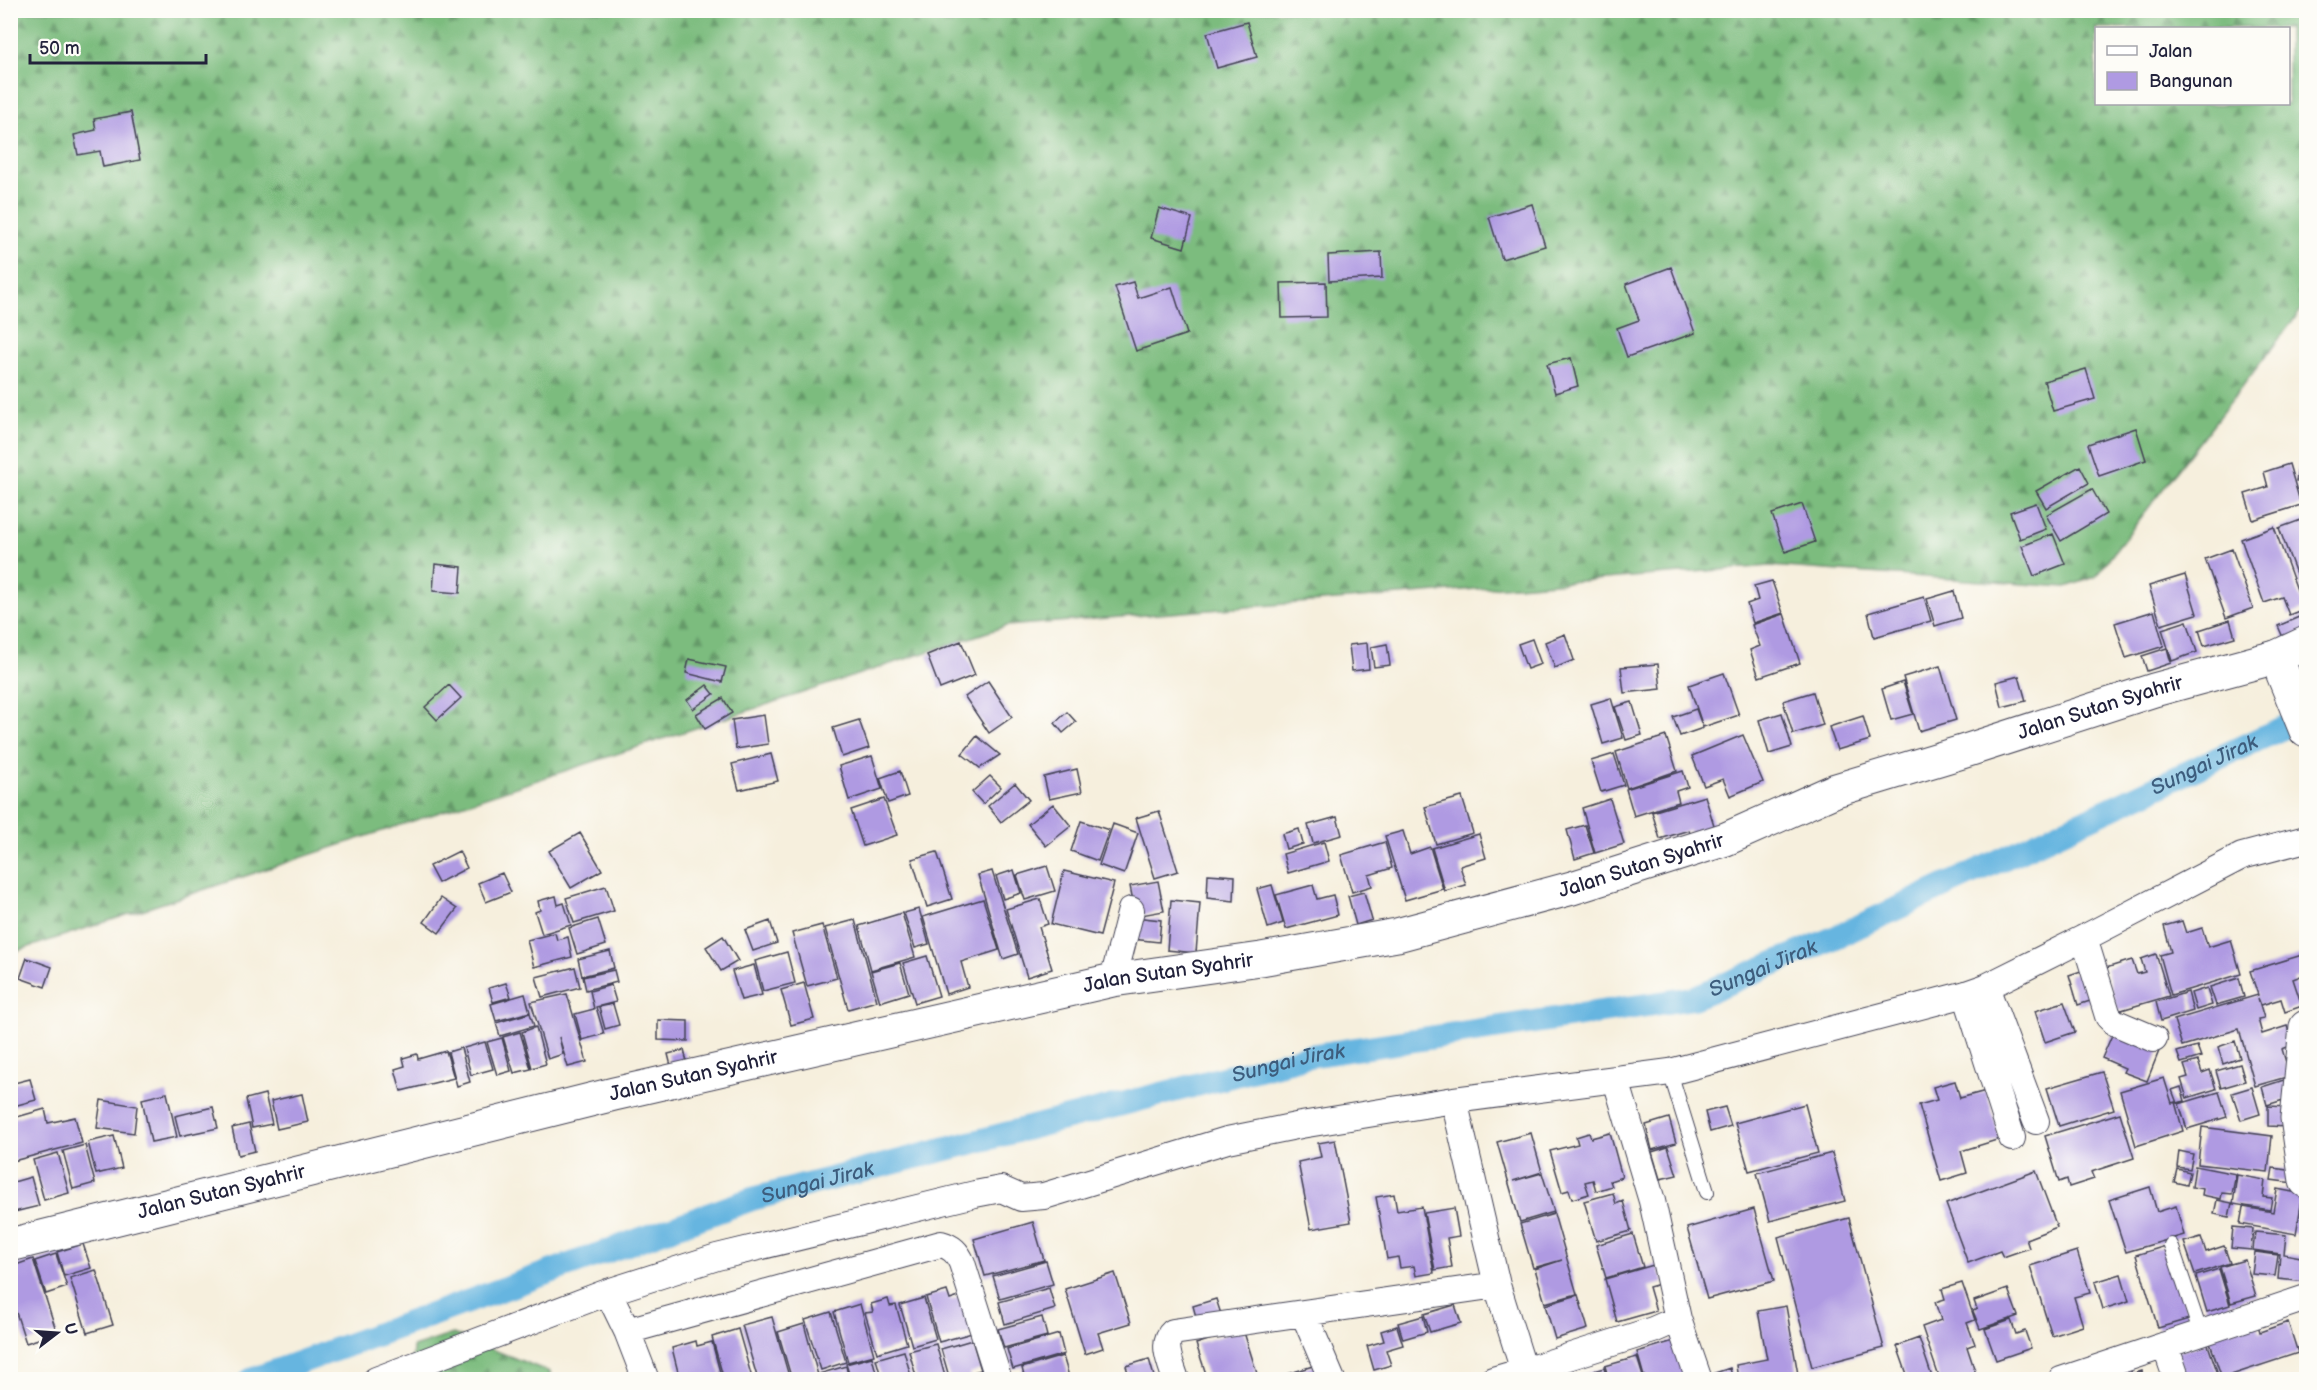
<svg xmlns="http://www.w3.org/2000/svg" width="2317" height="1390" viewBox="0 0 2317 1390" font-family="'Balsamiq Sans',sans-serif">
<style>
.forest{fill:url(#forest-firs);stroke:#4e6f5c;stroke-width:1.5;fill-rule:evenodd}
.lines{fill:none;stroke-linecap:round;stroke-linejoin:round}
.canal{stroke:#66b5e0;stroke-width:24}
.building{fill:#af9ae2}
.service-casing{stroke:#424153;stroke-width:16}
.minor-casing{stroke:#424153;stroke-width:28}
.tertiary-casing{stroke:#424153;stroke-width:35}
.primary-casing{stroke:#424153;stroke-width:35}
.service{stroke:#fff;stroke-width:14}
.minor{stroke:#fff;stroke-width:26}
.tertiary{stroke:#fff;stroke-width:33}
.primary{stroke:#fff;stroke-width:33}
.labels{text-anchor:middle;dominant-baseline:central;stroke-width:4.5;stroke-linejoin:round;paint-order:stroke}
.street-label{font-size:20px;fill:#22223b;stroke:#fdfcf7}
.water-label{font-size:21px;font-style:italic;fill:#3d5d7d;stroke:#fdfcf7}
</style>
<defs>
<pattern id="forest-firs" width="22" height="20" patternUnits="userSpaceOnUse" patternTransform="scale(1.5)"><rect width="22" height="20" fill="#7bbc7e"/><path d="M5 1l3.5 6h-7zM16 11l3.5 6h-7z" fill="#649868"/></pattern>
</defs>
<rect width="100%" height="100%" fill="#fdfcf7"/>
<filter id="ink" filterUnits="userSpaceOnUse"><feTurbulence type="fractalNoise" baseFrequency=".0167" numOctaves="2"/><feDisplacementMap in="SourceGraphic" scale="12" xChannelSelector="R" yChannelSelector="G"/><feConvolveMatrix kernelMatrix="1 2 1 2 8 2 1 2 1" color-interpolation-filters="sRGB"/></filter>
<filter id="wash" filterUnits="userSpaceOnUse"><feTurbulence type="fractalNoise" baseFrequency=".008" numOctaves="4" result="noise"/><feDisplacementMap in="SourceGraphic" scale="24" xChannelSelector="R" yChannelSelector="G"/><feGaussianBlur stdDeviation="1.35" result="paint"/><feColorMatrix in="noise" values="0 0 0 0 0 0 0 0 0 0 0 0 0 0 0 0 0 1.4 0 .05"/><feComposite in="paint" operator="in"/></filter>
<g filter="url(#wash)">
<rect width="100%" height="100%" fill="#f6efdd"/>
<path class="forest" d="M10 11H2306V304L2095 577 2066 587 1770 566 1006 626 11 953ZM2096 28H2288V104H2096Z
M453 1334 550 1372 551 1379 411 1380 413 1347Z"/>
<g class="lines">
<path class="canal" id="s1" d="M251 1380 752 1199 1309 1056 1693 998 1836 937 2306 717"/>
</g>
<g id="blocks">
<path class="building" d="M1247 22 1257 57 1217 68 1207 33Z
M131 112 140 160 103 167 100 151 78 155 74 135 96 130 94 119Z
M1532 204 1545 246 1502 259 1489 217Z
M1159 208 1192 218 1184 248 1151 238Z
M1381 252 1382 278 1329 281 1328 255Z
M1671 267 1695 333 1627 357 1617 328 1639 320 1626 284Z
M1133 282 1138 298 1172 287 1187 334 1136 351 1115 287Z
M1326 282 1327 317 1282 318 1281 283Z
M1571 358 1578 386 1555 393 1547 364Z
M2086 369 2095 399 2053 411 2044 381Z
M2136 428 2146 460 2099 476 2088 444Z
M2301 451 2306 452V483L2296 481Z
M2289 464 2301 505 2253 520 2245 494 2268 487 2264 472Z
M2080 466 2089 483 2046 508 2036 491Z
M2092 489 2106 514 2061 541 2046 515Z
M2036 503 2046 529 2020 539 2010 512Z
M1802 504 1815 542 1785 552 1772 514Z
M2306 518V594L2304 595 2279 528Z
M2274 527 2304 609 2289 615 2282 597 2264 603 2241 539Z
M2053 534 2065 564 2034 576 2022 546Z
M2232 549 2253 608 2226 618 2205 559Z
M435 564 462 567 460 593 433 591Z
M2185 575 2197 614 2161 625 2149 586Z
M1772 581 1783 613 1753 623 1747 604 1758 600 1754 586Z
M1954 591 1961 618 1935 626 1927 599Z
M1924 597 1931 621 1874 637 1868 613Z
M2154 611 2164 646 2126 658 2115 623Z
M1784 614 1800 663 1759 677 1750 650 1760 646 1752 625Z
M2306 614V633L2285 642 2278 626Z
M2230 620 2235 637 2204 646 2199 630Z
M2187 621 2197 652 2172 661 2162 629Z
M1565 634 1574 660 1555 668 1545 642Z
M1532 639 1541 664 1527 669 1518 644Z
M961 641 975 675 940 689 927 655Z
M1367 643 1369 669 1352 671 1349 645Z
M1387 644 1390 665 1374 667 1371 647Z
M2167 648 2171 663 2147 671 2142 656Z
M689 659 726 667 722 682 686 673Z
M1658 664 1661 689 1624 693 1621 667Z
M1940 666 1956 720 1919 731 1903 677Z
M1724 673 1739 715 1703 727 1689 685Z
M2019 676 2026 701 2002 707 1996 682Z
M988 681 1012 717 989 733 965 697Z
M1903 682 1913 714 1891 720 1882 689Z
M449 685 461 698 437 720 425 707Z
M707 685 714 694 693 709 687 700Z
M1813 692 1823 725 1793 734 1783 701Z
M723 698 732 713 705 729 696 714Z
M1611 698 1623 738 1603 744 1591 704Z
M1632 702 1642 735 1626 740 1615 707Z
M1696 709 1703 728 1680 736 1673 717Z
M1067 712 1076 722 1063 733 1055 723Z
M1782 713 1792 747 1769 754 1759 720Z
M764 715 768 744 736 749 732 720Z
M1863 716 1870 740 1837 750 1829 727Z
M859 720 869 748 842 757 833 728Z
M1743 735 1763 782 1730 796 1723 779 1704 786 1692 756Z
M977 736 1000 755 980 768 962 754Z
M1666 736 1677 771 1627 788 1616 752Z
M771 754 778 781 739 790 732 764Z
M1614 754 1624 785 1601 792 1591 761Z
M872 756 882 789 849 800 839 766Z
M1077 769 1082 792 1049 799 1044 777Z
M900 771 908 796 888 803 880 778Z
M1683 771 1688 787 1676 791 1679 802 1634 816 1626 789Z
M990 776 1001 787 983 804 972 792Z
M1015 783 1029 800 1001 822 988 806Z
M1705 796 1717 835 1692 842 1689 830 1660 839 1652 812Z
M1462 797 1473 833 1436 844 1425 807Z
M884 799 897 835 863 846 851 810Z
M1610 799 1624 844 1595 853 1582 808Z
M1053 804 1071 826 1046 846 1028 824Z
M1159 811 1178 871 1155 878 1136 818Z
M1337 817 1342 835 1313 843 1308 825Z
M1081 821 1109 830 1098 861 1071 851Z
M1113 824 1138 833 1124 874 1099 865Z
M1585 825 1594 853 1575 859 1567 830Z
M1299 829 1303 844 1286 849 1282 834Z
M1403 831 1410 854 1430 847 1443 889 1405 900 1385 836Z
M580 833 602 870 571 888 549 851Z
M1479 834 1486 858 1460 866 1466 885 1445 891 1432 848Z
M1324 842 1329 861 1288 873 1283 854Z
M1385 842 1392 868 1369 875 1372 886 1352 892 1341 855Z
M459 851 467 868 438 883 429 866Z
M937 852 952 899 927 907 912 859Z
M1047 866 1055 891 1025 900 1017 875Z
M1014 870 1021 893 1003 899 996 876Z
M992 871 1018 954 1003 959 978 875Z
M1064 871 1114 883 1100 936 1051 924Z
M502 873 511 892 486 902 478 883Z
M1208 874 1235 876 1234 901 1207 898Z
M1158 881 1164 911 1136 916 1130 886Z
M1272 885 1283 923 1268 928 1257 889Z
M1313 885 1317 899 1333 895 1338 915 1286 929 1276 895Z
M606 886 614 911 574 923 566 898Z
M1364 892 1372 920 1356 925 1348 896Z
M556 896 558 905 564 903 571 925 542 934 535 912 540 910 538 901Z
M441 898 457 909 439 933 424 922Z
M983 899 999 950 961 962 968 987 946 994 923 917Z
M1040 899 1048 924 1039 927 1052 969 1027 977 1006 909Z
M1171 900 1200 903 1196 953 1167 950Z
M919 909 929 944 915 948 904 913Z
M902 913 915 957 871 970 859 926Z
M1134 917 1161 920 1159 942 1132 939Z
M598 919 606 945 577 954 569 928Z
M855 920 877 1001 848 1009 825 928Z
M770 921 777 943 753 951 745 930Z
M2182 921 2186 933 2202 928 2208 947 2231 940 2241 974 2171 995 2160 955 2171 952 2164 926Z
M822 925 837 978 807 986 792 933Z
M555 933 557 940 568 937 572 957 534 967 527 940Z
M723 936 738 961 721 971 706 947Z
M10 951 17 970 10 972Z
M610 951 614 968 582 976 578 959Z
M787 952 795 983 763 991 755 961Z
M2156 954 2169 996 2118 1011 2106 968 2132 960 2137 974 2145 972 2141 959Z
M2302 955 2306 974 2293 979 2302 1006 2285 1012 2281 999 2261 1005 2258 998 2264 1018 2258 1019 2262 1034 2287 1026 2293 1045 2282 1049 2290 1076 2255 1086 2239 1029 2182 1046 2174 1020 2258 995 2250 971Z
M927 956 939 996 915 1003 903 963Z
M27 958 52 967 45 987 20 978Z
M900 963 909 993 880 1002 871 971Z
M754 965 762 995 741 1000 732 971Z
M575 967 580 987 542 997 536 977Z
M2090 968 2099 998 2078 1005 2069 975Z
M614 970 617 982 586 990 583 977Z
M2239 978 2244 997 2216 1005 2210 987Z
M506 983 511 997 493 1002 489 988Z
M804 983 814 1019 791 1025 781 990Z
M611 985 616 1002 596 1007 604 1034 582 1040 575 1014 594 1009 590 991Z
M2207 988 2212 1005 2196 1010 2191 993Z
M2188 992 2193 1011 2161 1021 2156 1002Z
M525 994 530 1012 496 1021 491 1004Z
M567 994 587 1062 568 1067 559 1037 563 1054 548 1059 531 1002Z
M2064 1002 2075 1032 2045 1042 2035 1011Z
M613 1004 619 1025 605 1029 599 1007Z
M530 1013 534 1026 500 1036 496 1023Z
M658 1020 688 1021V1041L658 1040Z
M536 1027 546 1064 532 1068 522 1032Z
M520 1032 531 1069 514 1073 503 1037Z
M2112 1035 2161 1046 2147 1081 2123 1072 2125 1068 2102 1058Z
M502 1038 511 1071 497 1075 487 1042Z
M2235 1041 2240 1058 2223 1064 2218 1047Z
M485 1042 493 1069 471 1075 464 1048Z
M2197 1046 2201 1057 2181 1063 2177 1052Z
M461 1048 470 1082 457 1086 448 1052Z
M684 1050 688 1066 672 1070 668 1054Z
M446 1051 454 1078 401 1091 395 1069 405 1066 403 1058 417 1054 418 1059Z
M2198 1061 2202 1073 2210 1070 2216 1089 2187 1098 2181 1079 2188 1077 2184 1065Z
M2240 1064 2245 1081 2221 1088 2216 1071Z
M2102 1072 2114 1109 2059 1126 2047 1088Z
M2164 1078 2172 1103 2175 1102 2183 1131 2136 1146 2120 1091Z
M30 1079 36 1100 10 1107V1084Z
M2287 1079 2293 1097 2267 1105 2262 1087Z
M1955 1081 1960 1098 1986 1091 2000 1139 1961 1151 1967 1173 1941 1181 1919 1105 1937 1100 1933 1087Z
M2181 1087 2185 1101 2177 1103 2172 1090Z
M2252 1087 2260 1114 2241 1120 2232 1093Z
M2219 1092 2227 1117 2187 1129 2179 1104Z
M167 1093 177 1137 151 1142 142 1099Z
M265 1094 272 1124 252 1128 246 1099Z
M302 1094 308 1122 277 1129 271 1101Z
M101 1100 137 1106 134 1133 97 1128Z
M1805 1104 1818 1153 1749 1171 1735 1123Z
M2268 1106 2288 1107V1127L2268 1126Z
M213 1107 218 1128 180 1136 175 1116Z
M1725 1107 1731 1126 1710 1132 1705 1112Z
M45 1109 48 1123 75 1117 82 1143 13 1161 10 1153V1119Z
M2120 1113 2134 1158 2091 1172 2094 1179 2069 1187 2067 1179 2059 1182 2045 1136Z
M1669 1118 1676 1143 1652 1150 1646 1125Z
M249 1124 255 1151 238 1155 232 1128Z
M2202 1127 2272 1136 2268 1172 2198 1164Z
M1531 1133 1542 1172 1513 1181 1542 1173 1554 1212 1520 1222 1497 1142Z
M1589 1133 1591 1138 1610 1133 1622 1177 1610 1181 1612 1186 1596 1191 1593 1180 1585 1182 1589 1194 1572 1199 1569 1190 1562 1192 1550 1151 1578 1144 1576 1137Z
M114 1136 122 1168 96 1174 88 1142Z
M1335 1140 1351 1222 1311 1229 1298 1162 1321 1157 1318 1143Z
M85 1145 95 1183 73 1189 63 1151Z
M1668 1147 1677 1175 1660 1179 1652 1152Z
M2179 1151 2193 1154 2190 1169 2177 1167Z
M58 1153 69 1193 44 1200 33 1160Z
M1832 1153 1845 1201 1770 1221 1757 1173Z
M2195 1166 2236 1174 2232 1194 2222 1193 2221 1199 2202 1195 2203 1189 2192 1187Z
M2273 1168 2295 1171 2293 1183 2271 1180Z
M2177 1169 2190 1172 2187 1185 2174 1182Z
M2036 1171 2057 1227 2026 1239 2029 1248 2003 1257 2000 1251 1968 1263 1946 1204Z
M2237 1175 2265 1180 2263 1197 2272 1198 2270 1210 2233 1204Z
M31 1177 39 1206 14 1212 10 1198V1183Z
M2150 1187 2157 1212 2176 1206 2184 1235 2126 1252 2109 1200Z
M2277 1189 2303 1194 2296 1234 2240 1224 2243 1207 2273 1212Z
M1613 1193 1616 1204 1623 1201 1631 1231 1596 1241 1584 1201Z
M1394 1194 1397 1211 1422 1207 1434 1273 1416 1276 1414 1266 1400 1268 1398 1257 1387 1259 1376 1197Z
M2217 1200 2232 1203 2229 1217 2214 1214Z
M1454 1208 1459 1236 1447 1238 1452 1267 1435 1270 1424 1213Z
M1754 1209 1774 1281 1707 1299 1687 1228Z
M1554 1214 1577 1294 1545 1303 1535 1269 1562 1260 1533 1268 1520 1224Z
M1849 1218 1884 1348 1812 1367 1778 1237Z
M1033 1222 1044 1260 985 1276 974 1239Z
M2233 1227 2253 1229 2251 1250 2231 1248Z
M2255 1232 2286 1235 2284 1254 2306 1258V1282L2278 1279 2280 1254 2253 1250Z
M1633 1234 1643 1267 1606 1278 1596 1245Z
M2201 1237 2206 1252 2224 1246 2230 1263 2195 1274 2184 1242Z
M83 1244 91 1268 64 1276 57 1252Z
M2169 1245 2189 1319 2158 1328 2136 1255Z
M2077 1251 2090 1293 2074 1297 2083 1326 2052 1336 2030 1266Z
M2255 1252 2278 1255 2275 1276 2252 1274Z
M56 1254 67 1287 46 1294 35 1261Z
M33 1259 57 1333 26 1343 10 1294V1267Z
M2245 1260 2256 1296 2231 1303 2220 1267Z
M1046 1261 1053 1284 1000 1299 993 1276Z
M1657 1264 1663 1283 1649 1287 1656 1311 1617 1322 1605 1279Z
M2219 1269 2230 1305 2207 1312 2196 1276Z
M96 1270 113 1325 87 1333 70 1278Z
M1115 1273 1131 1323 1098 1333 1103 1348 1085 1354 1065 1289Z
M2121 1274 2129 1301 2103 1309 2095 1282Z
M1962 1283 1975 1320 1967 1323 1975 1344 1967 1347 1978 1380H1940L1922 1327 1941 1320 1935 1302 1945 1299 1942 1289Z
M1049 1288 1055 1309 1005 1324 999 1302Z
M2008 1289 2018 1316 1980 1329 1973 1311 1977 1309 1974 1301Z
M947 1291 950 1300 965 1295 976 1332 939 1342 926 1297Z
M1578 1295 1588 1329 1555 1339 1545 1305Z
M924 1298 936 1339 912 1346 900 1305Z
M888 1299 890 1306 896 1305 907 1344 877 1353 865 1313 873 1312 871 1304Z
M1216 1299 1222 1317 1198 1324 1193 1306Z
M860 1304 874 1355 848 1362 834 1312Z
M1455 1305 1461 1323 1430 1332 1424 1314Z
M1786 1306 1799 1380H1738L1736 1365 1767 1359 1758 1311Z
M831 1312 846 1362 821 1370 805 1320Z
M1423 1316 1427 1332 1403 1339 1398 1323Z
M772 1317 790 1380H758L742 1325Z
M1042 1317 1047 1336 1004 1348 998 1329Z
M2011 1320 2016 1334 2025 1331 2031 1348 1996 1360 1985 1329Z
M2257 1321 2260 1332 2288 1322 2298 1353 2222 1378 2208 1337Z
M804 1324 819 1379 816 1380H792L778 1332Z
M1397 1326 1403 1345 1386 1350 1391 1365 1374 1370 1367 1346 1384 1341 1381 1331Z
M738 1329 752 1378 724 1380 712 1337Z
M1243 1329 1259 1380H1208L1196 1344Z
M1059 1334 1064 1354 1013 1369 1007 1349Z
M1919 1338 1933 1380H1909L1897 1346Z
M972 1340 981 1370 969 1373 971 1380H950L941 1349Z
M1677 1340 1689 1380H1645L1637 1352Z
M696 1341 697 1346 712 1342 722 1380H680L672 1348Z
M2207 1342 2218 1374 2202 1380H2186L2177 1352Z
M936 1344 946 1380H917L909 1351Z
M904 1351 912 1380H882L876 1359Z
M1063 1356 1070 1380H1025L1022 1368Z
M872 1357 878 1380H851L846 1364Z
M1637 1357 1644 1380H1609L1605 1366Z
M1149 1359 1155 1380H1130L1126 1366Z
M1319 1364 1324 1380H1279L1278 1377Z
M846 1366 849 1380H821L819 1374Z
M1604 1368 1607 1380H1573V1377Z
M1730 1368 1733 1380H1714L1712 1374Z
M2130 1369 2132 1374 2142 1371 2144 1380H2112L2111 1375Z"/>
</g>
</g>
<g filter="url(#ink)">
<use href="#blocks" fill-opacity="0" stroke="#424153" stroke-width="1.5"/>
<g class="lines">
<g class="service-casing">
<path id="service" d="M1670 1072 1707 1192
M2171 1245 2201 1334"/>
</g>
<g class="minor-casing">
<path id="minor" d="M2084 938 2108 1016 2114 1022 2154 1039
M1113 980 1131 910
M1986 987 2036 1121
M1966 994 2012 1138
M1454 1100 1497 1285 1524 1371 1493 1380
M608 1292 627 1331 646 1380
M1304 1314 1332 1380
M1678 1319 1699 1380
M627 1331 941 1244C952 1247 957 1252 962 1263L997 1374 996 1380
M2165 1345 2177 1380
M1524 1371 1653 1330 1678 1319 1652 1201 1616 1080
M376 1380 608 1292 717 1257 975 1194 1001 1189 1021 1198 1044 1196 1227 1140 1301 1125 1454 1100 1670 1072 1966 994 1986 987 2084 938 2242 856 2306 839
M1176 1380C1172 1366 1160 1343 1173 1332L1497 1285
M2061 1380 2306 1298"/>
</g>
<g class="tertiary-casing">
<path id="tertiary" d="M2276 657 2306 731
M2306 1027 2297 1118 2306 1181"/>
</g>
<g class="primary-casing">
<g id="primary">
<path id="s2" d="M10 1245 614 1094 1113 980 1261 959 1397 935 1572 888 1726 839 1836 790 1962 752 2154 690 2276 657 2306 643"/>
</g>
</g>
<use href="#service" class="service"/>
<use href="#minor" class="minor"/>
<use href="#tertiary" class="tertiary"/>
<use href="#primary" class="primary"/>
</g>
</g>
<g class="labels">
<g class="street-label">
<text stroke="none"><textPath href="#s2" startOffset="2162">Jalan Sutan Syahrir</textPath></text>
<text stroke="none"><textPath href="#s2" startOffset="1676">Jalan Sutan Syahrir</textPath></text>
<text stroke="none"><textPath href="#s2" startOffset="1190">Jalan Sutan Syahrir</textPath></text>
<text stroke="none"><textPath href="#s2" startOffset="704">Jalan Sutan Syahrir</textPath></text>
<text stroke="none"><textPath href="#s2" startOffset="218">Jalan Sutan Syahrir</textPath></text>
</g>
<g class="water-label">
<text stroke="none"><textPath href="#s1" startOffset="2058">Sungai Jirak</textPath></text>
<text stroke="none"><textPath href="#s1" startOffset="1572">Sungai Jirak</textPath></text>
<text stroke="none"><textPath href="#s1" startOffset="1086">Sungai Jirak</textPath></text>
<text stroke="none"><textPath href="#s1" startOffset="600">Sungai Jirak</textPath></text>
</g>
</g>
<rect width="2317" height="1390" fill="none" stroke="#fdfcf7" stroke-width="36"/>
<rect x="2095" y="27" width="195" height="78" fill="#fdfcf7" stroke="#a5a5ac" stroke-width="1.5"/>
<rect x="2107" y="46" width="30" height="9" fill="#ffffff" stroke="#a5a5ac" stroke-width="1.5"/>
<text x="2149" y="57" font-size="18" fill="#22223b">Jalan</text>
<rect x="2107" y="72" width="30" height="18" fill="#af9ae2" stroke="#a5a5ac" stroke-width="1.5"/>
<text x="2149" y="87" font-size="18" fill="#22223b">Bangunan</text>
<g transform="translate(57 1333) rotate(73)" stroke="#fdfcf7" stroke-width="4.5" paint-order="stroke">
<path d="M0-4.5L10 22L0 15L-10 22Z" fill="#22223b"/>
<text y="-9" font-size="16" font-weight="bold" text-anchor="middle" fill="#22223b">U</text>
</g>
<path d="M30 54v9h176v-9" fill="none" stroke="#22223b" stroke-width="3"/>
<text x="39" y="54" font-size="18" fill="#22223b" stroke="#fdfcf7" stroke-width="4.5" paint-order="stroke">50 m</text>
</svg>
